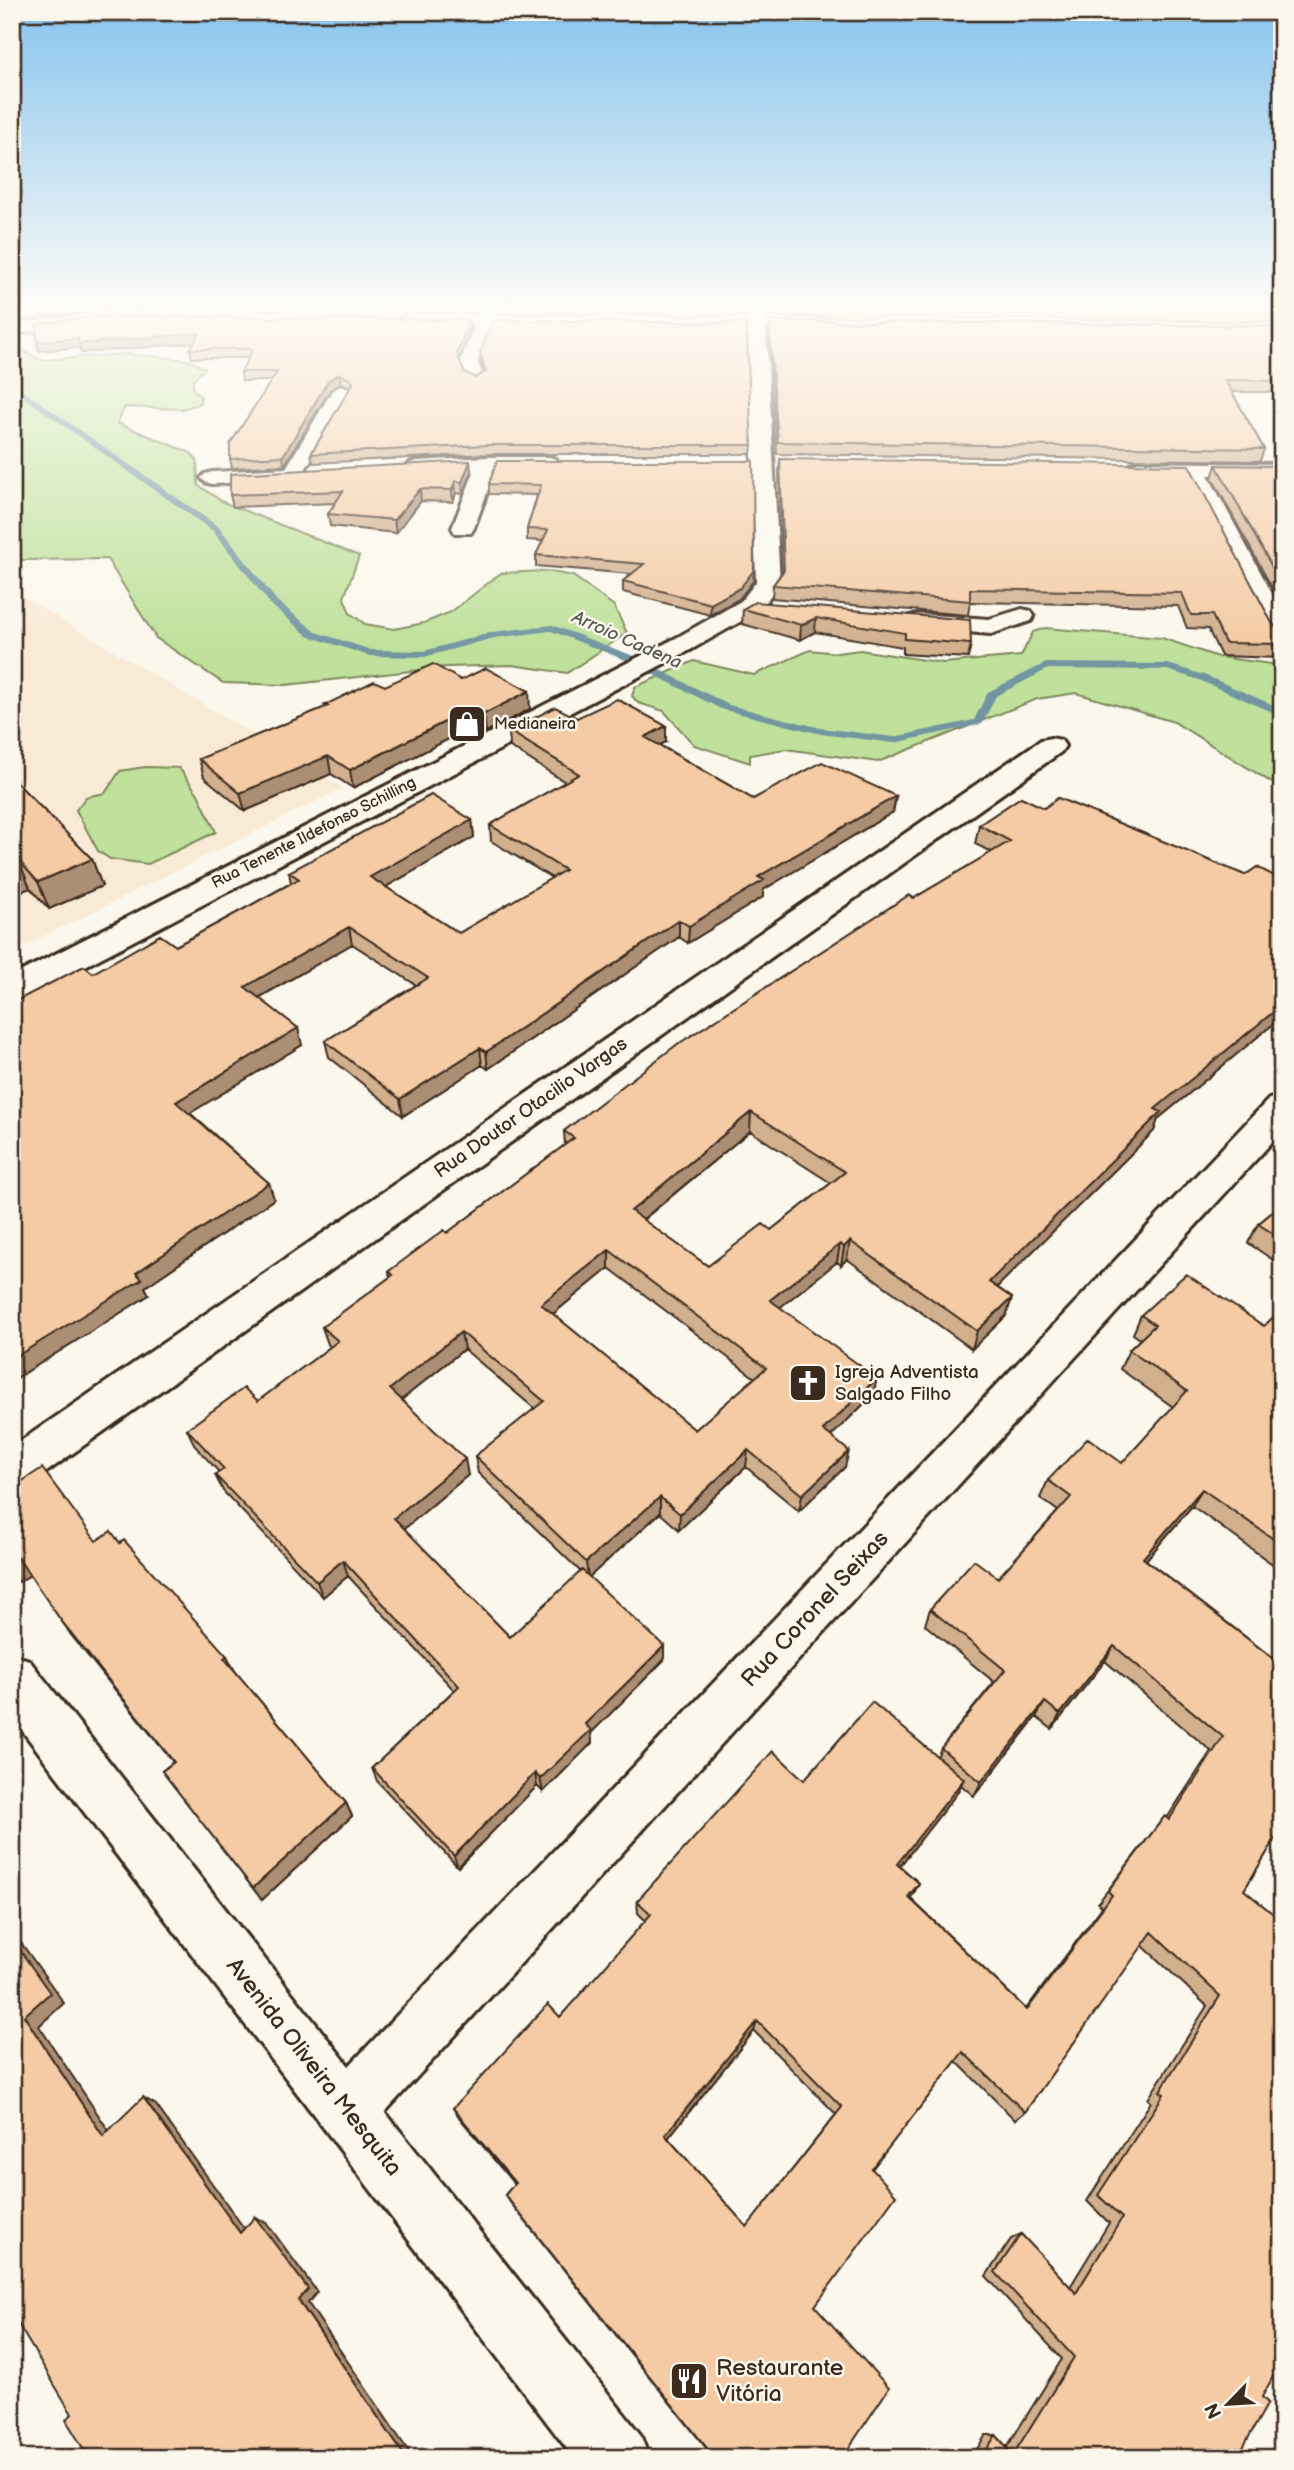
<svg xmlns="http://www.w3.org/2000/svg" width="1294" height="2470" viewBox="0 0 1294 2470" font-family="'Balsamiq Sans',sans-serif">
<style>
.built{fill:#f9ead6}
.green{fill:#bfe19b;stroke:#7d865c;stroke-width:2}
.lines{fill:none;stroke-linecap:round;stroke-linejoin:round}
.stream{fill:#7295a1;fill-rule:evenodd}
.minor-casing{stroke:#3b2a1e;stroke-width:6}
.minor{fill:#fbf7ec;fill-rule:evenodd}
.wall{fill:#d2af8d;stroke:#3b2a1e;stroke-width:2;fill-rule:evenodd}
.shaded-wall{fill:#ab8e73;stroke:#3b2a1e;stroke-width:2}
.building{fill:#f4cba4;stroke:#3b2a1e;stroke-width:2;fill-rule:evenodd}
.labels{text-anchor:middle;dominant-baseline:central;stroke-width:5;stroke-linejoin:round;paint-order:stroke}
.far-poi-label{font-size:16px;fill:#3b2a1e;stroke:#fbf7ec;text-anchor:start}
.far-street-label{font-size:16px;fill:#3b2a1e;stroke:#fbf7ec}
.far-water-label{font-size:18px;font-style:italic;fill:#525654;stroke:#fbf7ec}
.street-label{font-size:19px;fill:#3b2a1e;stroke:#fbf7ec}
.poi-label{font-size:19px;fill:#3b2a1e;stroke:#fbf7ec;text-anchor:start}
.near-street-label{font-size:23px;fill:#3b2a1e;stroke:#fbf7ec}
.near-poi-label{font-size:23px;fill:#3b2a1e;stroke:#fbf7ec;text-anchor:start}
</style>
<rect width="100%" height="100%" fill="#fbf7ec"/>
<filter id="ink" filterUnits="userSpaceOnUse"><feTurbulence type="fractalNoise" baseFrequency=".0143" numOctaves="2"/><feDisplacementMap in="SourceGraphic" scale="14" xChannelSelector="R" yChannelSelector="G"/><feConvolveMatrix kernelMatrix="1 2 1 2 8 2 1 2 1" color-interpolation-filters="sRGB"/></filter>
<g filter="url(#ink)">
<path class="built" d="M22 596 343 788 12 952V600Z"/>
<path class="green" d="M12 345 41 360 127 354 188 360 205 368 193 380V389L201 397 199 404 182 409 125 407 117 423 191 453 197 460 198 485 223 502 359 556 344 598 350 613 365 624 394 629 424 623 451 612 501 573 546 571 573 576 614 606 627 633 567 673 512 665 447 667 286 685 223 683 156 638 107 559 22 560 12 563Z
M1045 628 1162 638 1218 657 1280 665 1282 789 1174 722 1076 693 1037 699 878 762 786 749 750 755V763L694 745 664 711 638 703 632 696 635 687 694 661 754 675 810 650 837 653 860 650 943 663 1021 656 1033 632Z
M145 767 179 768 198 794 216 832 148 864 110 859 98 851 76 810 86 797 105 793 120 771Z"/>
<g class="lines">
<path class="stream" d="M12 383 219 527 277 601 316 632 371 650 424 651 493 632 552 625 631 655 729 705 821 728 894 737 974 720 988 692 1046 663 1168 664 1207 676 1282 709V716L1199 680 1167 670 1048 669 996 696 982 724 894 743 821 734 721 709 623 659 551 631 494 638 424 657 370 656 308 636 271 605 213 531 12 389Z"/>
<g class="minor-casing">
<path id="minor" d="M365 306H382L374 323H362L359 319Z
M482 306H500L496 315 748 317 747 306H765V317L827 319 830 323 827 327 821 328H766L780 583 759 611 694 648 24 998 12 1001V976L676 638 741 601 756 582 748 328 492 325 478 362 484 379 475 385 466 379 460 362 475 325 409 324 400 319 409 314H479Z
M90 314 99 319 96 323 12 334V324Z
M342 385 352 391 300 478 212 484 205 482 201 478 205 474 212 472 286 468 332 391Z
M488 457H549L556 459 559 463 556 467 549 469 495 471 474 528 471 533H455L452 528 474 472 417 473 410 471 407 467 410 463 417 461Z
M1138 462 1282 464V476L1208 475 1282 612V642L1273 640 1270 635 1187 475 1131 472 1128 468 1131 464Z
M1022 609 1031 611 1034 616 1031 621 991 634 919 628 910 626 907 621 910 616 919 614 989 619Z
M1051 738 1061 740 1065 746 1061 752 28 1485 12 1490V1447L1041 740Z
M1282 1095V1131L385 2112 640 2434 649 2458H574L12 1717V1654L29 1660 349 2066 1269 1099Z"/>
</g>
<use href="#minor" class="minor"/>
</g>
<path class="wall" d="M37 306H480L476 313 131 309 83 311 40 317Z
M499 306H746L745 316 500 313Z
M766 306H1282V322L768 316Z
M469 320 470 329 459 359 464 372 476 378 484 372 481 362 480 353 752 445 751 454H488L313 463 311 454 351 387 341 383 330 390 284 465 232 468 230 459 271 381H242L241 372 248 358H192L190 349 194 342 81 353 79 347 39 351 37 342Z
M769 321 1282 326V392H1232L1264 449 1260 461 777 454 769 332Z
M780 459 1272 623 1277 629 1282 630V658L1221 656 1208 629 1187 628 1178 606 970 602 968 615 772 598 773 585 782 572 779 472Z
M470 461 471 473 463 494 456 493 453 502 421 501 396 533 330 526 328 514 335 503 233 507 230 495Z
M497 461 753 581 739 599 710 615 623 592V581L632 574 536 566V555L543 541 527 540V529L537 495 489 494V484Z
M1216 465 1282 473V606L1212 478Z
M755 602 971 644 968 658 903 654V647L815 632 800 640 742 624 743 609Z
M461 680 530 709 486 732 476 725 353 788 331 774 245 811 204 777 199 759 326 707 325 705 385 686Z
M577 718 666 742 660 745 753 799 896 796 893 812 763 890V897L688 943 679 937 488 1069 482 1065 403 1116 329 1057 325 1041 416 985 352 944 259 998 302 1045 190 1113 269 1183 274 1199 145 1287 149 1295 12 1381 93 973 176 946 291 883 289 872 472 820 474 837 386 887 459 933 552 878 491 841 490 825 565 782 510 747 509 731Z
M12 778 92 859 102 886 49 909 30 888 12 895Z
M1044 808 1245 875 1282 880V1010L1277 1021 1158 1119 1154 1131 997 1287 1012 1298 1006 1316 972 1349 847 1259 841 1265 837 1262 780 1307 873 1395 831 1436 845 1467 799 1511 746 1467 679 1530 660 1513 589 1577 664 1660 591 1733 592 1743 543 1792 537 1786 458 1867 377 1781 372 1768 454 1690 348 1576 323 1597 223 1491 215 1475 219 1472 195 1446 187 1429 258 1401 330 1347 328 1344 322 1327 390 1277 389 1271 447 1233 565 1145 564 1131 914 898 992 852 975 844 979 825ZM750 1131 831 1183 771 1230 708 1266 643 1220ZM609 1268 755 1378 695 1430 553 1314ZM464 1349 535 1409 475 1456 478 1473 581 1572 510 1637 404 1529 468 1475 401 1400Z
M1282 1204V1266L1248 1243 1258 1224Z
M1282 1309V1571L1192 1506 1146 1560 1278 1662 1282 1658V1828L1244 1890 1262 2397 1237 2458H971L986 2435H996L1007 2447 1062 2359 986 2276 1011 2239 1021 2234 1070 2287 1109 2223 1087 2201 1151 2102 1148 2099 1207 2006 1142 1945 1025 2112 1015 2120 956 2061 872 2169 815 2306 842 2458H714L509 2201 505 2195 514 2184 458 2116 453 2108 560 2017 646 1921 638 1913 637 1901 804 1780 937 1757 941 1748 994 1682 925 1625 930 1609 998 1578 1058 1511 1040 1498 1048 1480 1122 1463 1173 1407 1120 1369 1129 1350 1140 1339 1133 1334 1141 1315 1264 1326ZM1105 1661 1211 1751 1167 1818 1165 1816 1154 1830 1098 1903 1102 1907 1026 2009 910 1898 919 1883 900 1866 957 1793 961 1785 974 1796 1036 1717 1052 1729ZM754 2031 836 2114 747 2227 668 2138Z
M96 1541 120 1543 235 1671 346 1803 352 1816 262 1900 162 1771 173 1762 71 1635 30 1575 19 1582 12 1573Z"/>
<path class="shaded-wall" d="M37 306H81L83 311 40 317Z
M476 306H480L476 313Z
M469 320 470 329 458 363 457 354Z
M200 333 202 342 81 353 79 347 39 351 37 342 78 338Z
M339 374 341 383 330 390 284 465 283 456 328 381Z
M470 461 471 473 463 494 462 482Z
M455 481 456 493 453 502 452 490Z
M420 489 421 501 396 533 394 520Z
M754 570 753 581 739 599 710 615 711 604Z
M816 618 815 632 800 640 801 625Z
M529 691 530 709 486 732 484 714Z
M474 707 476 725 353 788 350 770Z
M666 726V742L645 753V737Z
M328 756 331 774 245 811 240 793Z
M896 796 893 812 763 890V897L688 943 689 926 758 877Z
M472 820 474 837 373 894 370 877Z
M92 859 102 886 49 909 38 882Z
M19 861 30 888 12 895V863Z
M679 920V937L488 1069 486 1052Z
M349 927 352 944 249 1003 245 987Z
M1282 996V1010L1277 1021 1158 1119 1154 1131 984 1300 989 1282 1155 1109Z
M298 1028 302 1045 182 1118 176 1102Z
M480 1048 482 1065 403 1116 400 1099Z
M751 1112 750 1131 631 1229V1211Z
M269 1183 274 1199 145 1287 149 1295 12 1381V1359L136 1273Z
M850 1241 847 1259 841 1265 844 1247Z
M840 1244 837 1262 768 1317 770 1300Z
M609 1250V1268L543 1322 541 1304Z
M1012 1298 1006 1316 972 1349 977 1331Z
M461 1332 464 1349 394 1406 390 1389Z
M877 1378 873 1395 820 1447 823 1430Z
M748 1450 746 1467 679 1530 680 1514Z
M849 1451 845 1467 799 1511 802 1495Z
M465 1459 468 1475 398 1534 394 1518Z
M1202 1489 1192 1506 1134 1574 1143 1558Z
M660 1497V1513L588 1578 586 1562Z
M18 1558 30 1575 19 1582 12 1573V1562Z
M343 1560 348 1576 323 1597 317 1582Z
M664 1646V1660L591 1733 592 1743 543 1792 540 1779 585 1724Z
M1114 1646 1105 1661 1052 1729 1060 1714Z
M227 1656 235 1671 224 1658Z
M1045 1702 1036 1717 974 1796 981 1782Z
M535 1773 537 1786 458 1867 454 1856Z
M964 1779 957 1793 892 1876 897 1864Z
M346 1803 352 1816 262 1900 253 1888Z
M919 1883 913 1895 902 1908 908 1897Z
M12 1910 19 1920 12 1926Z
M12 1930 64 2003 39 2026 117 2143 103 2136 24 2016 12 1939Z
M757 2021 754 2031 665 2142V2135Z
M143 2097 156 2105 251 2238 240 2233Z
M255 2217 266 2222 317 2292 308 2303 413 2458H406L298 2300Z"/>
<path class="building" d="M838 306H1282V311Z
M129 316 469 320 457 354 464 372 476 378 486 371 480 353 493 320 746 323 752 445H487L311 454 353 383 352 380 339 374 328 381 283 456 230 459V444L277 372H241L253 349H190L200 333 79 344 78 338 37 342V324L81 318Z
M769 321 1282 326V381L1225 380 1264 449 778 442Z
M780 459 1189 465 1272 623 1277 629 1282 630V644L1225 643 1212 615H1191L1182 593 970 589V601L773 585 784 570Z
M470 461 462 482 455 481 452 490 420 489 394 520 328 514 343 491 230 495V474Z
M497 461H753L754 570 740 588 711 604 623 581 644 564 536 555 548 530 527 529 541 485 489 484Z
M1216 465 1274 466 1278 473H1282V585Z
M755 602 970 620 971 644 905 639V633L816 618 801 625 743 609Z
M433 664 461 680 486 668 529 691 484 714 474 707 350 770 328 756 240 793 199 759 328 706 325 705 374 681 385 686Z
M617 699 666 726 645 737 753 799 822 762 896 796 758 877 764 880 689 926 679 920 486 1052 480 1048 400 1099 325 1041 428 978 349 927 245 987 298 1028 176 1102 269 1183 136 1273 142 1279 12 1359V1003L84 966 93 973 160 935 176 946 299 879 289 872 431 795 472 820 370 877 459 933 565 870 490 825 579 774 509 731 555 707 577 718Z
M12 778 92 859 38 882 19 861 12 863Z
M1021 797 1044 808 1058 798 1245 875 1257 867 1282 880V996L1278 999 1282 1000V1005L1155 1109 1161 1112 989 1282 1012 1298 977 1331 850 1241 844 1247 840 1244 770 1300 877 1378 823 1430 849 1451 802 1495 748 1450 680 1514 660 1497 586 1562 475 1456 544 1401 461 1332 390 1389 465 1459 394 1518 510 1637 582 1570 664 1646 585 1724 591 1730 540 1779 535 1773 454 1856 372 1768 459 1686 343 1560 317 1582 215 1475 224 1469 187 1429 244 1388 258 1401 338 1341 322 1327 393 1275 389 1271 444 1230 447 1233 574 1138 564 1131 675 1046 909 895 914 898 1010 841 979 825ZM751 1112 845 1172 771 1230 763 1224 708 1266 631 1211ZM609 1250 766 1368 695 1430 541 1304Z
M1282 1204V1239L1258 1224Z
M1186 1274 1264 1326 1282 1309V1545L1202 1489 1143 1558 1279 1663 1282 1659V1828L1244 1890 1282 1921V2360L1262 2397 1268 2403 1237 2458H981L996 2435 1013 2455 1074 2357 995 2272 1021 2234 1076 2293 1122 2218 1098 2195 1164 2094 1160 2091 1220 1996 1152 1932 1025 2112 963 2052 872 2169 896 2195 815 2306 889 2388 842 2458H715L505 2195 515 2183 453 2108 548 2004 560 2017 651 1914 637 1901 773 1751 804 1780 872 1702 964 1779 897 1864 919 1883 908 1897 1027 2010 1112 1895 1108 1891 1165 1816 1169 1820 1223 1737 1114 1646 1060 1714 1045 1702 981 1782 941 1748 1005 1670 930 1609 974 1560 998 1578 1071 1497 1048 1480 1088 1438 1122 1463 1187 1391 1129 1350 1155 1325 1141 1315ZM757 2021 842 2107 747 2227 665 2135Z
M42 1468 96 1541 111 1531 120 1543 124 1540 227 1656 224 1658 346 1803 253 1888 162 1771 174 1762 60 1619 18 1558 12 1562V1488Z
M12 1939 50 1993 24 2016 103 2136 143 2097 240 2233 255 2217 308 2289 298 2300 406 2458H162L160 2455 158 2458H89L66 2420 72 2414 12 2314Z"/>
</g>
<linearGradient id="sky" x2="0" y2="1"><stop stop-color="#87c4ee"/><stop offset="0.47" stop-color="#fdfbf6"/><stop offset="1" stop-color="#fdfbf6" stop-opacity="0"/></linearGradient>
<rect width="1294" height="652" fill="url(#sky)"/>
<defs>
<g id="shop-square" transform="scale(2.0125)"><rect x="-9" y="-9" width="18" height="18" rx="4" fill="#3b2a1e" stroke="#fbf7ec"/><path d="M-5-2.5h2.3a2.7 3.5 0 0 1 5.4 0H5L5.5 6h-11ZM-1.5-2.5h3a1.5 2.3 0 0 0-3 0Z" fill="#fff"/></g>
<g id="church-square" transform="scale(2.0125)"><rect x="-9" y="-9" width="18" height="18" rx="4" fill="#3b2a1e" stroke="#fbf7ec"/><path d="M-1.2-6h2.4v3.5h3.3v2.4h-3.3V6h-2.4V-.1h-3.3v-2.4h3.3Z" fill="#fff"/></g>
<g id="restaurant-square" transform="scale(2.0125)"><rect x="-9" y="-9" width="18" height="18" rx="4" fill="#3b2a1e" stroke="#fbf7ec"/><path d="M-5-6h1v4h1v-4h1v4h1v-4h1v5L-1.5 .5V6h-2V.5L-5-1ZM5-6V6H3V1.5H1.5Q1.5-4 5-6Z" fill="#fff"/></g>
</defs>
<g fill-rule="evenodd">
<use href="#shop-square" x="467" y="724"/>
<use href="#church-square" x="808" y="1383"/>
<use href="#restaurant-square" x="689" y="2381"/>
</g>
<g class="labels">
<g class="far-poi-label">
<text x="494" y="724">Medianeira</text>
</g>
<g class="far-street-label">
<text transform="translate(314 833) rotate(-27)">Rua Tenente Ildefonso Schilling</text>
</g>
<g class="far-water-label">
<text transform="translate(627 640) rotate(24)">Arroio Cadena</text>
</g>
<g class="street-label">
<text transform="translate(531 1108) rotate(-35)">Rua Doutor Otacilio Vargas</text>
</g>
<g class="poi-label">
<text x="835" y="1372">Igreja Adventista<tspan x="835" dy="22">Salgado Filho</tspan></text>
</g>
<g class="near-street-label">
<text transform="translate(815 1609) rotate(-47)">Rua Coronel Seixas</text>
<text transform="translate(314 2067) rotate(52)">Avenida Oliveira Mesquita</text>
</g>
<g class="near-poi-label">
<text x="716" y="2368">Restaurante<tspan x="716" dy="26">Vitória</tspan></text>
</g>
</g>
<rect width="1294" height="2470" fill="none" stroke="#fbf7ec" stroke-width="42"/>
<rect x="21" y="21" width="1252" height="2428" fill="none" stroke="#3b2a1e" stroke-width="2.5" filter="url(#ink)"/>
<g transform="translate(1228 2404) rotate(245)" stroke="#fbf7ec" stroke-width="5" paint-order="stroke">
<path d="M0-5L12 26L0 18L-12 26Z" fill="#3b2a1e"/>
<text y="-10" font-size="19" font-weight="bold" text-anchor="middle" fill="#3b2a1e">N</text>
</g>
</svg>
